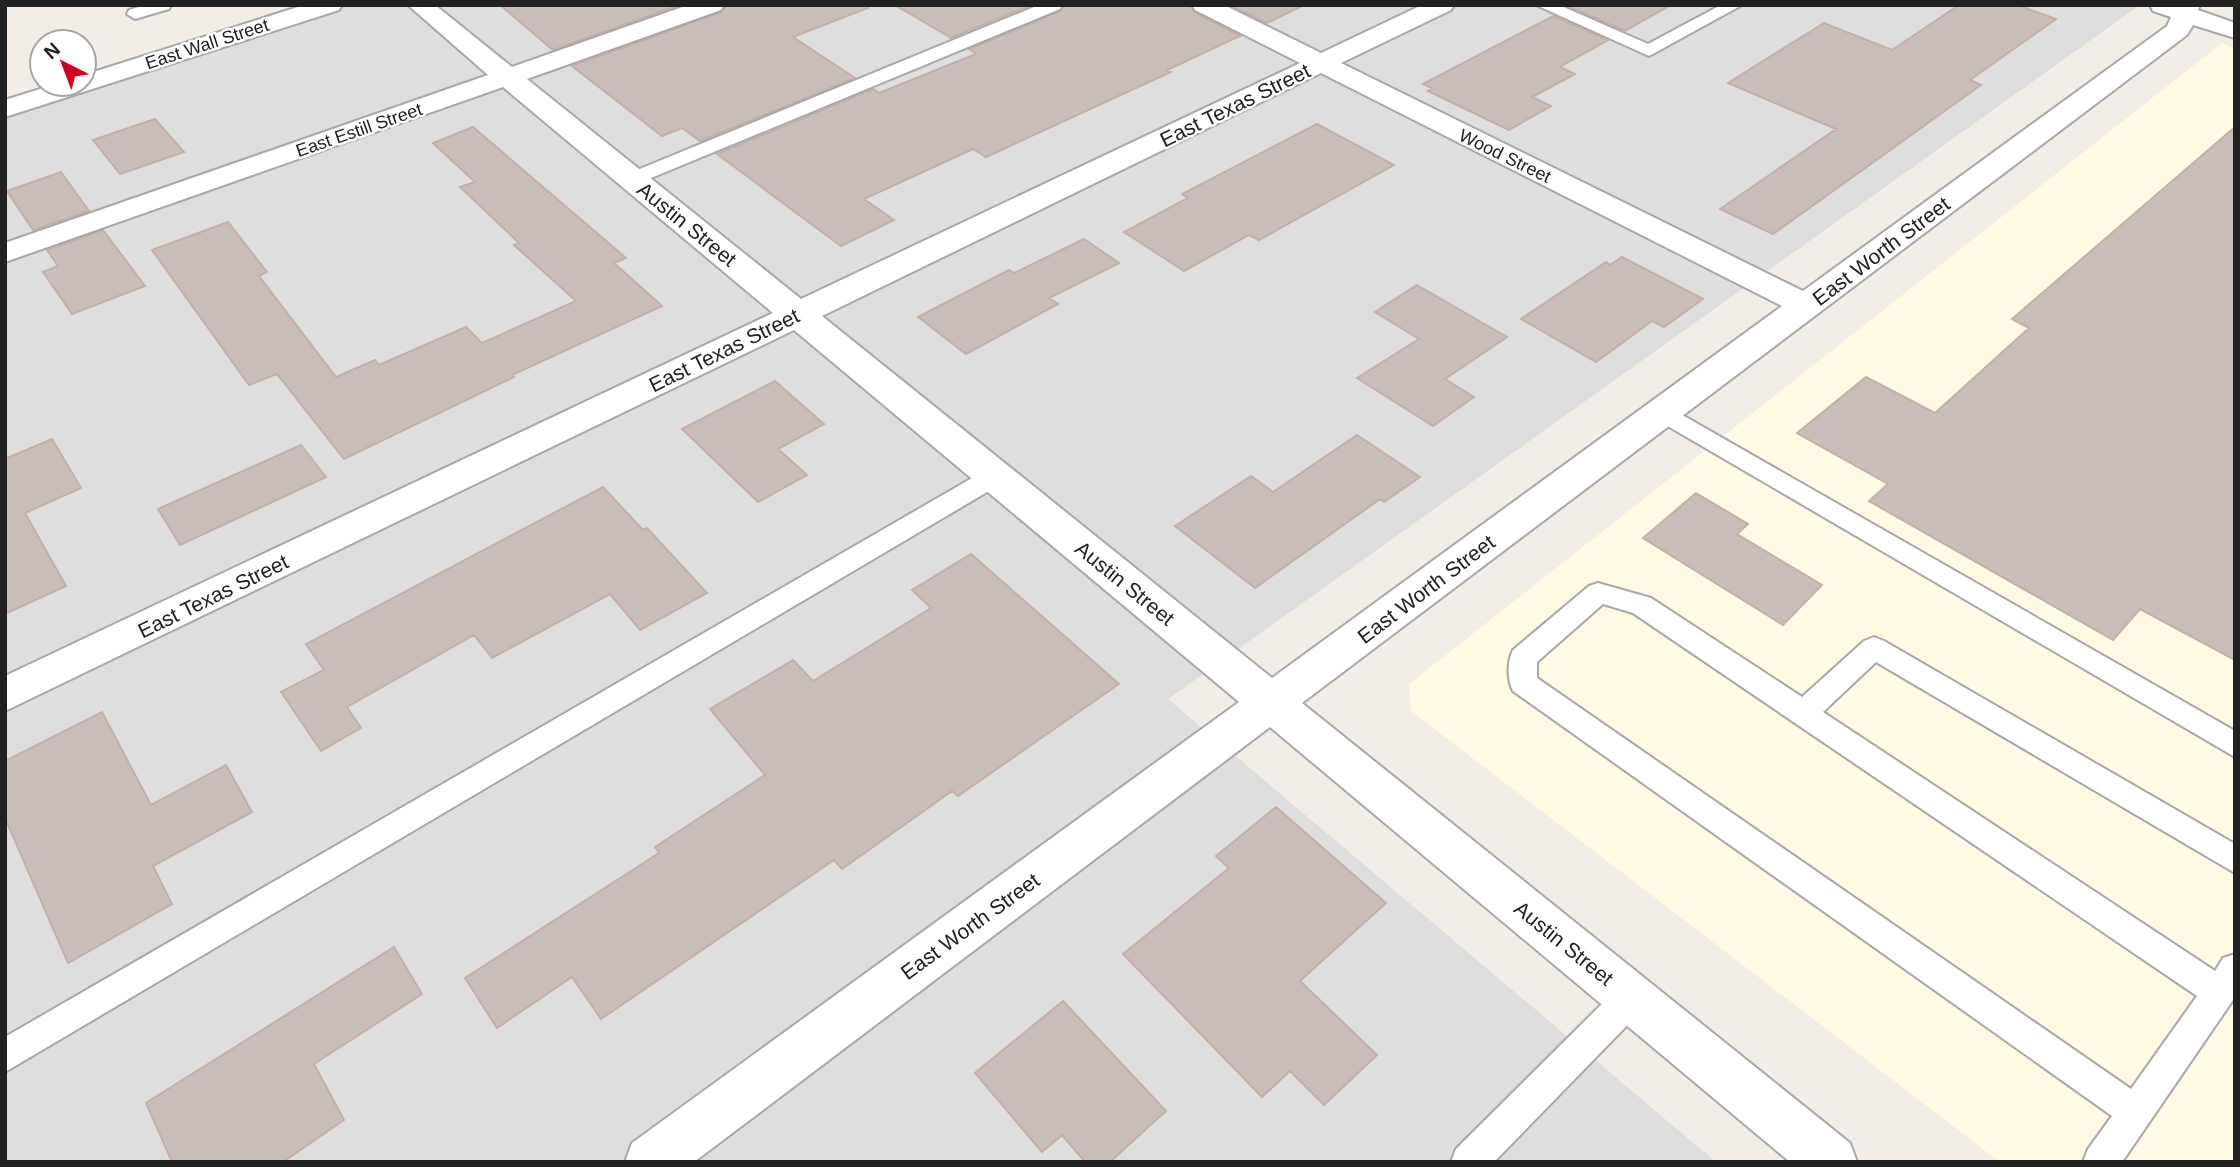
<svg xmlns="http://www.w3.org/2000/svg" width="2240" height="1167" viewBox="0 0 2240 1167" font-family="Arial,sans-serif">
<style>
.residential{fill:#dfdede}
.education{fill:#fffae3}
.building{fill:#cabeba;stroke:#c5b0a8;stroke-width:2}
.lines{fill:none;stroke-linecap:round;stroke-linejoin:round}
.service-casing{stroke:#a8a8a8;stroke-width:4}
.minor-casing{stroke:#a8a8a8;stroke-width:4}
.tertiary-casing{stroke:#a8a8a8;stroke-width:4}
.service{fill:#fff;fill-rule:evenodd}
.minor{fill:#fff;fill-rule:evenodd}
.tertiary{fill:#fff;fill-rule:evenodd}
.labels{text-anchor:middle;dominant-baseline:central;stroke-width:5;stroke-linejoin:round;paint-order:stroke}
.far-street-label{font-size:18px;fill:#212121;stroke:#fff}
.street-label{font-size:21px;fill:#212121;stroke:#fff}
</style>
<rect width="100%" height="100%" fill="#f2ede7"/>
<path class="residential" d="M350 5H2140L1168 699 1716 1162H5V115Z"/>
<path class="education" d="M2222 43 2235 48V1162H2000L1411 711 1409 684Z"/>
<path class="building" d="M500 5H679L553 50Z
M726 5H867L868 8 793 37 855 78 700 141 682 128 662 136 572 66 722 12Z
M895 5H1031L951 38Z
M1064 5H1190L1194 12 1240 36 1167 70 1171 72 986 157 973 149 864 199 894 220 841 246 717 154 873 89 879 93 976 54 969 49 1061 11Z
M1230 5H1304L1267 23Z
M1573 5H1671L1625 31 1570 7Z
M1959 5H2017L2056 19 1970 80 1981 85 1773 234 1720 209 1836 129 1728 83 1824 23 1892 50Z
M1553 16 1608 40 1560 67 1575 74 1532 97 1551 106 1509 130 1428 91 1432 88 1423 84Z
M155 119 184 152 120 174 93 140Z
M1317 124 1394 165 1259 240 1249 235 1184 271 1124 232 1188 198 1182 194Z
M473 127 626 258 614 263 662 306 512 375 514 377 344 459 277 374 249 385 152 250 228 222 267 272 259 276 336 377 375 360 379 365 466 327 482 343 576 301 514 245 519 243 460 187 475 182 433 143Z
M2235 127V660L2140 609 2113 640 1869 501 1888 484 1797 433 1866 377 1935 413 2029 328 2012 319Z
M61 172 89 211 33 230 7 191Z
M103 230 145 286 72 314 43 272 58 266 47 250Z
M1084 239 1119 263 1049 298 1058 304 966 354 918 317 1009 270 1014 273Z
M1622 257 1703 299 1664 327 1652 321 1596 362 1521 319 1606 262 1610 265Z
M1417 285 1507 337 1445 379 1474 397 1433 426 1357 378 1419 339 1375 312Z
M775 381 824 424 778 449 807 475 758 502 682 429Z
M1357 435 1420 477 1384 502 1380 499 1255 588 1175 526 1251 476 1273 492Z
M52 439 81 488 25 513 66 586 5 614V459Z
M301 445 326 477 180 545 158 509Z
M603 487 643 530 647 528 707 593 640 630 610 594 492 658 474 635 347 707 361 728 321 751 281 692 324 670 306 644Z
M1696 493 1748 524 1737 534 1822 585 1783 625 1643 538Z
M971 554 1119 684 958 796 952 791 842 869 834 860 601 1019 572 977 497 1028 465 978 659 853 655 847 765 775 710 709 793 660 813 681 931 608 912 590Z
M102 712 151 805 226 765 252 812 153 866 172 904 68 963 5 818V761Z
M1276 807 1386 903 1300 981 1377 1055 1324 1105 1290 1071 1262 1097 1123 954 1229 868 1216 856Z
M394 947 422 994 314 1064 344 1120 283 1162H172L146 1103Z
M1063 1001 1166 1111 1110 1162H1085L1062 1135 1042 1152 975 1073Z"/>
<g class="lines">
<g class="service-casing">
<path id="service" d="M145 5H171L169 9 135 19 127 14 129 10Z
M1039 5H1062L1060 9 639 183H625L622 179 625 175Z
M1536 5H1559L1648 44 1721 5H1742L1649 56Z
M1662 405 1670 408 2235 731V757L1654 418 1650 413 1654 408Z
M995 468 1004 470 1007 476 1004 482 5 1072V1037L986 470Z
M1598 583 1651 598 1802 697 1864 641 1874 637 1884 641 2235 844V873L1876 662 1823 712 2215 971 2223 958 2235 954V997L2122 1162H2083L2088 1149 2112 1116 1513 691C1507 679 1507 662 1513 650L1589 586ZM1603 604 1633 613 2197 996 2131 1089 1537 678V662Z
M1631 983 1643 987 1648 998 1643 1009 1494 1162H1451L1456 1149 1619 987Z"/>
</g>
<g class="minor-casing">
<path id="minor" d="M408 5H435L512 67 688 5H724L721 10 527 79 801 299 1300 63 1195 10 1192 5H1224L1321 53 1422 5H1454L1451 10 1341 63 1803 291 2167 26 2171 17 2153 11 2150 5H2200L2198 10 2235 23V38L2193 25 2187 35 1302 703 1850 1143 1857 1162H1790L1270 727 694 1162H625L632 1143 1239 702 794 330 5 711V676L773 313 503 87 5 262V243L488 75ZM1321 73 1782 306 1272 678 822 316Z"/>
</g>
<g class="tertiary-casing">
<path id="tertiary" d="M304 5H342L339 10 5 117V100L56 84H84V75Z"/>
</g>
<use href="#service" class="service"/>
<use href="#minor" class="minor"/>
<use href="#tertiary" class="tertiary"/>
</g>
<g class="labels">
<g class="far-street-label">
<text transform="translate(207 44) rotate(-18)">East Wall Street</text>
<text transform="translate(359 130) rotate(-19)">East Estill Street</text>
<text transform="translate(1505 156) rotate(26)">Wood Street</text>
</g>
<g class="street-label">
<text transform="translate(1235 105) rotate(-26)">East Texas Street</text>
<text transform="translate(687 224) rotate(39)">Austin Street</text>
<text transform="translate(1881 251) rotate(-37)">East Worth Street</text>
<text transform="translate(724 350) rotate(-26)">East Texas Street</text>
<text transform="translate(1125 583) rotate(39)">Austin Street</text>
<text transform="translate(1426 589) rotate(-37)">East Worth Street</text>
<text transform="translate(213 596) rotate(-26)">East Texas Street</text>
<text transform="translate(970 926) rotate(-36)">East Worth Street</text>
<text transform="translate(1564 943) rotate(39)">Austin Street</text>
</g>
</g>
<rect width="2240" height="1167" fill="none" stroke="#212121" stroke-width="14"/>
<g transform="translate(63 63) rotate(318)"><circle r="33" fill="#ffffff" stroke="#a6a6a6" stroke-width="2"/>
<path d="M0-5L12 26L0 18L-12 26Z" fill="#d20023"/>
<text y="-10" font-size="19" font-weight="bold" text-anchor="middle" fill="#212121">N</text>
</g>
</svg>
